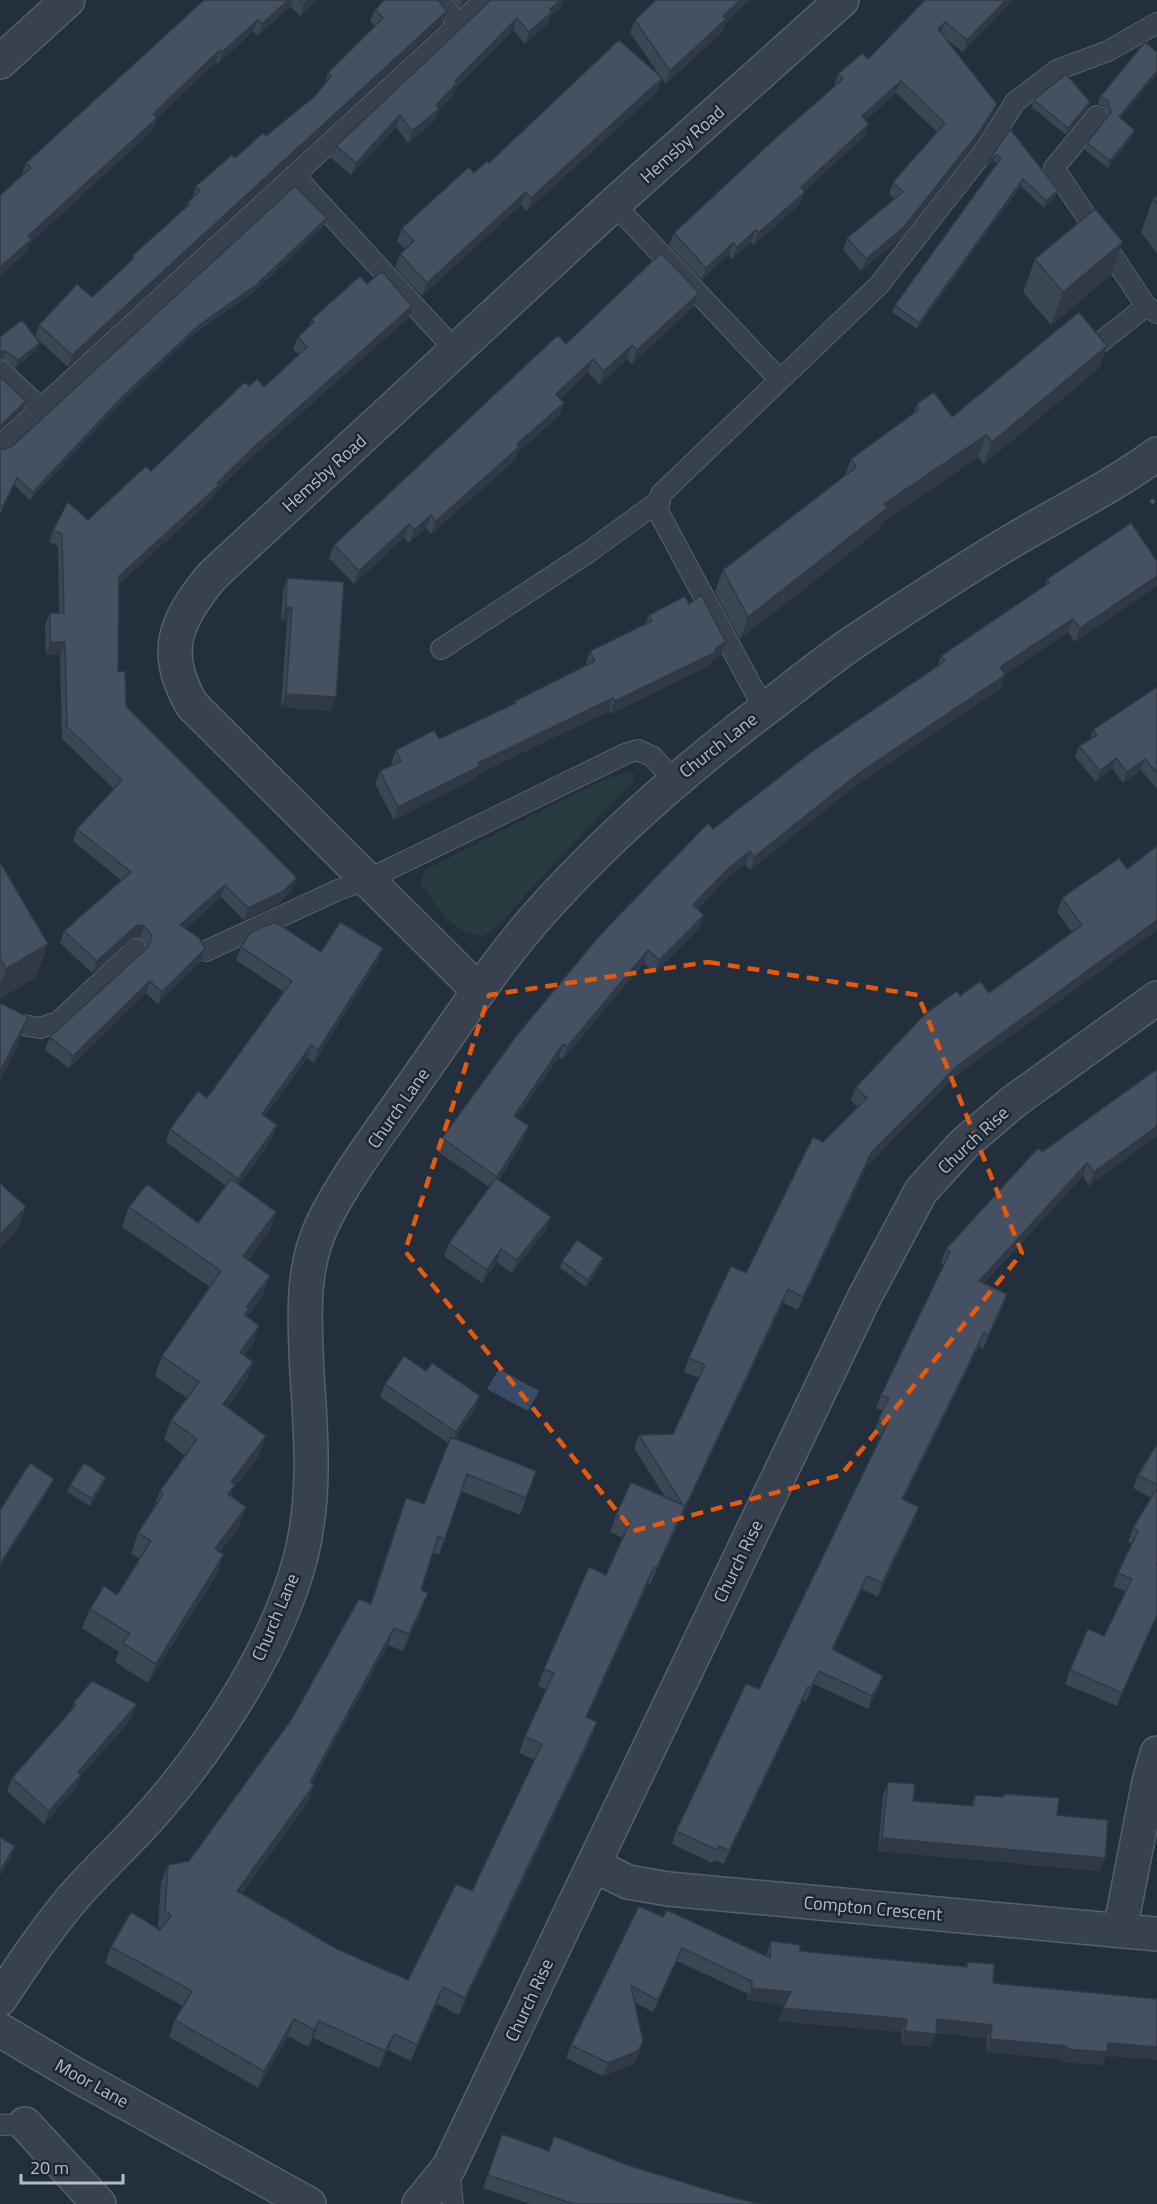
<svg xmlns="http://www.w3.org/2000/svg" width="1157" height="2204" viewBox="0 0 1157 2204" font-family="'Titillium Web',sans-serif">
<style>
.green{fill:#263c3f}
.water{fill:#394c67}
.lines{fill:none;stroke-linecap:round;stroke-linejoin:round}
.service-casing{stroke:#565f6c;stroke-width:22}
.minor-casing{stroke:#565f6c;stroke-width:36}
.tertiary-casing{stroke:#565f6c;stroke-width:36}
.path{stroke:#44595c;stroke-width:4;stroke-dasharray:4.5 4.5;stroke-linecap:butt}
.service{stroke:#38414e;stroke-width:20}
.minor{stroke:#38414e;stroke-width:33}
.tertiary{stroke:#38414e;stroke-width:33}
.wall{fill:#3b4654}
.shaded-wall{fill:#303945}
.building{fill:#455162;stroke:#303945;stroke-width:1.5}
.marked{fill:none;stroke:#e8590c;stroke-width:4.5;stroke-dasharray:12 8;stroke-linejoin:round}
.labels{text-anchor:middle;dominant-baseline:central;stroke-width:5;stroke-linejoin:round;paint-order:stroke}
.street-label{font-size:18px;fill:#b4bcc9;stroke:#1d2633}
</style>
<rect width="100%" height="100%" fill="#242f3e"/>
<path class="green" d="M627 772 635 774 633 782 552 865 498 926 483 936C451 933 438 907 420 883L425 870 603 780Z"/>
<path class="water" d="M499 1369 539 1391 528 1411 487 1389Z"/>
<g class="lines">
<g class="service-casing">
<path id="service" d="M459 24 485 0
M1097 116 1054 168 1146 306 1157 313
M294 175 457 352
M614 204 779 379
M1101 342 1146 306
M0 370 41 408 459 24 438 0
M0 446 41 408
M441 649 589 552 660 500
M764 709 658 511 661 494 879 285 985 150 1015 102 1057 70 1108 51 1157 23
M206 951 338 890 369 879 625 754 638 750 653 757 674 780
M0 1021 40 1028 58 1022 136 949
M0 2125 25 2124
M449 2167 453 2204"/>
</g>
<g class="minor-casing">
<path id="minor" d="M0 62 68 0
M479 991 192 705C161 652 175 621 212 576L614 204 842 0
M593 1865 628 1882 668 1889 1157 1934
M1120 1930 1149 1782 1157 1753
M25 2124 99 2204
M419 2204 449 2167 864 1298 921 1191 964 1144 1013 1102 1157 998"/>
</g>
<g class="tertiary-casing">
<path id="tertiary" d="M0 1999C24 1962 49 1925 78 1892 103 1864 131 1839 155 1811 215 1742 278 1645 301 1556 316 1496 311 1434 307 1373 305 1323 300 1270 323 1223 346 1175 387 1123 418 1078 455 1026 490 971 532 922 606 837 691 764 781 697 805 678 829 659 854 642 902 610 951 578 1000 548 1052 516 1108 490 1157 454
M0 2030 76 2075 309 2204"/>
</g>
<path class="path" d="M1151 500 1157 506"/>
<use href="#service" class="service"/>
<use href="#minor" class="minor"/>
<use href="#tertiary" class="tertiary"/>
</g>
<path class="wall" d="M204 0H317L300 16 290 6 258 36 253 31 218 64 216 62 157 118 153 130 30 243 27 252 0 276V195L22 175 26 163Z
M453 0H467L460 7Z
M491 0H564L561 7 550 16 548 24 525 44 513 30 456 87 453 95 438 110 435 120 408 143 396 127 351 175 331 158 336 146Z
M925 0H1013L963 52 945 38 992 116 975 143 900 239 861 271 843 250 847 238 894 199 889 194 893 182 937 132 896 93 866 120 865 136 804 191 800 204 754 245 751 242 732 259 729 254 702 280 669 245 674 233 835 87 834 86 838 74 868 59Z
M375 10 447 11 442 23 68 367 35 337 39 325 92 297 131 261 133 255 185 208 188 202 192 198 196 186 266 136 316 95 324 85 328 73 375 26 370 21Z
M635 20 725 24 722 32 666 84 630 33Z
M1145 42 1120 118 1132 137 1108 168 1085 150 1087 143 1108 116 1105 107 1098 104 1100 97Z
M662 78 657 92 527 211 521 205 422 296 395 267 400 254 405 249 397 241 402 228 474 173 489 163Z
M1034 100 1088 109 1066 135 1032 107Z
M1010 129 1055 197 1044 208 1021 186 917 329 892 312 895 305 997 164 994 161 986 168 988 162Z
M1157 196V254L1141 232 1153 199Z
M324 226 254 292 195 333 120 404 30 500 14 485 0 514V450L11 447Z
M1035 259 1111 275 1051 325 1023 292Z
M367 284 412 306 408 318 246 462 216 491 214 497 119 584 118 672 126 706 297 878 292 890 278 904 244 920 221 897 185 929 205 949 201 961 158 1004 146 993 69 1068 45 1050 50 1037 148 947 140 938H133L92 973 60 943 64 931 122 881 73 841 77 829 114 789 62 739 60 655H46L45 625 50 613H59L58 546 49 542 53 530 88 520 151 471 249 386 264 387 299 355 293 349 298 337 309 326 311 320Z
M699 293 694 306 632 364 627 359 600 385 588 372 560 399 564 403 559 416 517 453 515 460 431 534 426 528 409 543 404 537 354 584 329 558 334 545 566 344Z
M0 337 40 343 37 350 15 368 2 358 0 359Z
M1107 346 1099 368 984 464 978 457 882 523 879 530 740 639 715 592 723 570 845 475 851 459 913 414 917 404 952 417Z
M1131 523 1075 642 1068 632 1005 674 1001 688 854 787 750 870 745 864 723 882 698 909 699 928 654 973 644 963 562 1060 559 1057 516 1118 524 1140 499 1180 551 1217 546 1230 512 1273 497 1262 482 1283 444 1256 449 1243 489 1187 437 1151 442 1138 713 829 938 665 941 656 1044 587 1047 579Z
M287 578 331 711 281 707 287 621H281L283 591Z
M689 604 726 642 721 655 713 660 711 665 610 714 609 711 478 774 475 779 394 820 375 784 380 771 392 765 391 763 396 750 439 739 513 704 515 701 586 666V664L590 651 645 624 649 615Z
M1157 687V789L1141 770 1123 783 1112 768 1096 782 1075 757 1079 746 1090 739 1093 730Z
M1157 846 952 1079 867 1166 798 1310 783 1303 680 1520 650 1585 648 1584 587 1717 591 1739 459 2015 437 2004 411 2061 388 2050 379 2068 313 2038 308 2047 288 2036 258 2088 169 2037 175 2020 183 2006 105 1963 111 1947 161 1929 158 1927 161 1882 168 1865 189 1861 291 1720 370 1604 406 1498 424 1504 448 1443 380 1397 385 1384 426 1371 480 1396 475 1409 455 1439 536 1471 520 1515 461 1491 439 1555 433 1553 421 1590 422 1610 403 1651 388 1645 312 1783 308 1802 242 1893 337 1949 408 1980 472 1891 535 1760 519 1753 525 1736 547 1690 538 1686 544 1669 606 1575 623 1538 610 1532 616 1515 665 1497 634 1448 639 1435 673 1434 699 1378 684 1372 689 1358 746 1273 823 1142 858 1107 851 1100 856 1087 960 996 989 993 1072 932 1057 912 1062 898 1127 869Z
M0 862 48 944 36 977 0 999Z
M241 947 321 952 383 948 378 961 314 1063 307 1058 265 1116 273 1138 239 1185 276 1212 269 1232 248 1260 263 1295 247 1317 252 1346 244 1355 253 1362 246 1381 227 1407 259 1456 233 1489 231 1496 239 1527 220 1552 224 1554 217 1574 148 1683 115 1662 119 1652 82 1628 90 1609 117 1595 140 1559 131 1553 138 1533 153 1508 160 1491 185 1456 164 1439 171 1420 187 1398 155 1376 162 1356 210 1287 122 1227 129 1207 198 1223 226 1186 166 1142 170 1129 207 1098 284 992 236 960Z
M1157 1069 1089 1186 1083 1176 984 1283 1003 1307 983 1349 979 1346 903 1500 919 1507 914 1520 878 1597 862 1589 833 1650 883 1676 878 1689 868 1709 814 1684 806 1701 803 1700 724 1864 714 1860 712 1863 672 1844 676 1831 759 1689 881 1437 873 1433 883 1411 876 1408 881 1395 944 1264 941 1263 946 1249 1042 1152Z
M562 1261 601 1265 586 1287 560 1268Z
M1157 1444V1617L1117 1706 1065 1684 1070 1670 1104 1636 1126 1592 1113 1586 1118 1573 1132 1544 1128 1542 1133 1528 1151 1498 1133 1488 1138 1475Z
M106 1477 104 1484 90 1506 67 1492 70 1485Z
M74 1702 132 1718 81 1776 76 1788 44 1824 7 1791 12 1778 70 1712Z
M888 1782 913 1801 971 1806 975 1795 1003 1797 1004 1794 1057 1815 1100 1871 878 1851 883 1795Z
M663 1917 766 1956 771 1941 800 1951 966 1967 967 1962 993 1983 1106 2056 1102 2065 1062 2062 1063 2059 986 2052 987 2038 936 2033 931 2047 901 2044 902 2032 778 2021 785 2005 747 2000 748 1994 677 1961 653 2012 635 2003 643 2041 639 2054 633 2064 603 2076 566 2058 571 2045Z
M502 2134 549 2151 627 2165 738 2199 762 2204H530L483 2188Z"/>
<path class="shaded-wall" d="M288 0H293L290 6 258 36 262 24Z
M309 0H317L300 16 304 4Z
M462 0H467L460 7Z
M560 0H564L561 7 550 16 548 24 525 44 529 32 550 9Z
M741 0H750L725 24 722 32 666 84 670 71 723 16Z
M1006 0H1013L963 52 967 40Z
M447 11 442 23 68 367 72 355Z
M517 18 513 30 456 87 453 95 438 110 435 120 408 143 412 131 436 105 455 81Z
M258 20 253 31 218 64 222 52Z
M945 22 940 34 938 29Z
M220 50 216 62 149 126 153 114Z
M1157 71V75L1116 124 1119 117Z
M662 78 657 92 527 211 531 198Z
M901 81 896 93 857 128 862 116Z
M1090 102 1088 109 1066 135 1068 128Z
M997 104 992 116 975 143 900 239 861 271 866 259Z
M400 115 396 127 351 175 356 163Z
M157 118 153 130 30 243 27 252 0 276V267L28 236Z
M869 124 865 136 796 199 801 187Z
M1135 130 1132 137 1108 168 1110 161Z
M997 155 994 161 986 168 988 162Z
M1023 179 1021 186 917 329 919 323Z
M1058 190 1055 197 1044 208 1046 201Z
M526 192 521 205 422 296 427 283Z
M805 192 800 204 754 245 758 233Z
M327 218 324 226 254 292 195 333 120 404 30 500 33 492 122 397 198 326Z
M756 230 751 242 732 259 737 247Z
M1123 242 1111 275 1051 325 1063 292Z
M733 243 729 254 702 280 706 268Z
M699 293 694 306 632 364 637 350Z
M412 306 408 318 246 462 216 491 214 497 115 588 119 576 251 450Z
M40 343 37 350 15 368 18 360Z
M632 345 627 359 600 385 604 371Z
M1107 346 1099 368 984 464 992 442Z
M5 351 2 358 0 359V352Z
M593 359 588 372 551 407 556 394Z
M26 401 23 408 0 431V426Z
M564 403 559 416 517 453 515 460 431 534 436 521 517 444Z
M986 435 978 457 882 523 879 530 740 639 748 617 884 504Z
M17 478 14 485 0 514 3 506Z
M431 515 426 528 409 543 414 530Z
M409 524 404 537 354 584 359 571Z
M1157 576V586L1075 642 1080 628Z
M286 607 292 608 287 621H281Z
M1073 619 1068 632 995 680 1000 667Z
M50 642H65L60 655H46Z
M726 642 721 655 713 660 711 665 610 714 615 701 715 649Z
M1005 675 1001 688 854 787 750 870 754 857 859 773Z
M286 694 336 697 331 711 281 707Z
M613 698 609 711 478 774 475 779 394 820 398 807 478 763Z
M1116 758 1112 768 1096 782 1100 771Z
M1145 759 1141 770 1123 783 1127 772Z
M750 851 745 864 723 882 689 918 693 905 728 869Z
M297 878 292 890 278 904 244 920 248 908Z
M225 885 221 897 175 937 180 925Z
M704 915 699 928 654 973 659 960Z
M1157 920V930L952 1079 867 1166 798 1310 803 1297 871 1153 957 1066Z
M137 925 144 926 140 938H133L92 973 97 961Z
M48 944 36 977 0 999V986L6 969Z
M383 948 378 961 314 1063 318 1050Z
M205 949 201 961 158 1004 162 992Z
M648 950 644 963 562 1060 567 1047Z
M150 981 146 993 69 1068 73 1056Z
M28 1017 16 1050 0 1082V1072Z
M563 1044 559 1057 509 1129 514 1116Z
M311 1045 307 1058 257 1127 262 1114Z
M277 1125 273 1138 234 1192 238 1179Z
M529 1126 524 1140 493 1190 497 1177Z
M1157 1126V1136L1089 1186 1094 1172Z
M1087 1163 1083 1176 974 1294 979 1281Z
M26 1207 18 1229 0 1248V1235Z
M276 1212 269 1232 236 1276 243 1256Z
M551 1217 546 1230 512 1273 517 1260Z
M501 1249 497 1262 482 1283 487 1270Z
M603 1258 601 1265 586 1287 588 1280Z
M270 1276 263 1295 246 1318 242 1329 246 1307Z
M788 1289 783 1303 680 1520 685 1507Z
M1007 1294 1003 1307 983 1349 988 1336Z
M259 1326 252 1346 232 1371 240 1352Z
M984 1333 979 1346 897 1512 902 1499Z
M253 1362 246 1381 216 1423 223 1404Z
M480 1396 475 1409 451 1445 456 1432Z
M266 1436 259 1456 233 1489 228 1505 221 1514 231 1482Z
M106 1477 104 1484 90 1506 92 1499Z
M54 1479 52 1485 0 1567V1564Z
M685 1506 679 1523 650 1585 656 1569Z
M246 1507 239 1527 208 1569 215 1549Z
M919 1507 914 1520 878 1597 882 1583Z
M224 1554 217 1574 148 1683 156 1664Z
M654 1567 648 1584 580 1733 586 1717Z
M867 1576 862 1589 827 1662 832 1649Z
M428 1593 422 1610 403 1651 409 1634Z
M1157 1615V1617L1117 1706 1122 1693Z
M394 1628 388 1645 304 1798 310 1782Z
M819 1671 814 1684 806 1701 811 1688Z
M883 1676 878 1689 868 1709 872 1696Z
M808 1687 803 1700 724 1864 729 1851Z
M137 1704 132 1718 81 1776 76 1788 44 1824 49 1811 78 1772Z
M597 1722 591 1739 459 2015 465 1998Z
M314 1785 308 1802 231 1908 237 1891Z
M882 1838 1105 1858 1100 1871 878 1851Z
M15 1846 10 1860 0 1876V1871Z
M682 1948 677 1961 653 2012 658 2000Z
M443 1987 437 2004 411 2061 417 2045Z
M752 1988 791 1992 786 2005 747 2000Z
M783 2008 907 2019 902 2032 778 2021Z
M294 2019 288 2036 258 2088 264 2071Z
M937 2019 992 2025 987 2038 932 2032Z
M319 2021 313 2038 308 2047 314 2030Z
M905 2031 936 2034 931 2047 901 2044Z
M394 2034 388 2050 379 2068 385 2051Z
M990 2039 1067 2046 1063 2059 986 2052Z
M643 2041 639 2054 633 2064 603 2076 608 2063Z
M1108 2043 1157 2047V2060L1106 2056 1102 2065 1062 2062 1067 2049Z"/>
<path class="building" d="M204 0H288L262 24 258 20 222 52 220 50 153 114 157 118 28 236 31 240 0 267V195L31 168 26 163Z
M300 0H309L304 4Z
M384 0H438L447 11 72 355 39 325 77 284 92 297 134 258 133 255 190 204 188 202 200 191 196 186 232 155 235 158 263 133 266 136 316 95 331 76 328 73 383 18 375 10Z
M491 0H560L550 9 552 12 529 32 517 18 455 81 457 83 436 105 439 109 412 131 400 115 356 163 336 146Z
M656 0H741L723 16 726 19 670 71 635 20Z
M925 0H1006L967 40 945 22 938 29 997 104 980 131 904 227 866 259 847 238 903 192 893 182 945 123 901 81 862 116 869 124 801 187 805 192 758 233 756 230 737 247 733 243 706 268 674 233 780 134 843 79 838 74 862 53 868 59Z
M619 40 662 78 531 198 526 192 427 283 400 254 414 241 402 228 469 167 474 173 487 161 489 163Z
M1145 42 1157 52V71L1119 117 1135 130 1110 161 1087 143 1111 112 1108 100 1100 97Z
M1066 74 1090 102 1068 128 1034 100Z
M1010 129 1058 190 1046 201 1023 179 919 323 895 305 1001 158 997 155 988 162Z
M295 186 327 218 256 285 198 326 122 397 33 492 17 478 3 506 0 505V450L11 447Z
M1157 196V204L1153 199Z
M1095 209 1123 242 1063 292 1035 259Z
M661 253 699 293 637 350 632 345 604 371 593 359 556 394 564 403 517 444 519 447 436 521 431 515 414 530 409 524 359 571 334 545 558 335 566 344Z
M382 271 412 306 251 450 217 483 219 485 119 576 118 672 125 671 126 706 297 878 282 892 248 908 225 885 180 925 199 938 205 949 162 992 150 981 73 1056 50 1037 149 946 152 935 144 926 137 925 97 961 64 931 131 872 77 829 122 780 67 727 65 642H50V613H64L62 534 53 530 68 502 88 520 146 466 151 471 245 382 249 386 257 379 264 387 307 347 298 337 314 322 311 320 360 276 367 284Z
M1079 312 1107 346 992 442 986 435 884 504 887 508 748 617 723 570 856 467 851 459 918 410 917 404 934 392 952 417Z
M22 320 40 343 18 360 5 351 0 352V337Z
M0 377 26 401 0 426Z
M1131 523 1157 561V576L1080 628 1073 619 1000 667 1005 675 859 773 754 857 750 851 728 869 693 905 704 915 659 960 648 950 567 1047 563 1044 514 1116 529 1126 497 1177 442 1138 517 1035 601 934 708 823 713 829 814 750 945 661 941 656 1049 583 1047 579Z
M287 578 344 582 336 697 286 694 292 608 286 607Z
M701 595 726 642 715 649 716 652 615 701 613 698 478 763 480 766 398 807 380 771 401 761 396 750 434 730 439 739 516 703 515 701 595 661 590 651 652 621 649 615 685 596 689 604Z
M1157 687V773L1145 759 1127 772 1116 758 1100 771 1079 746 1097 735 1093 730Z
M1157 846V920L957 1066 871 1153 803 1297 788 1289 685 1507V1506L683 1505 639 1435 673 1434 705 1365 689 1358 707 1317 731 1266 746 1273 813 1137 823 1142 867 1098 856 1087 925 1014 957 991 960 996 980 981 989 993 1082 925 1062 898 1119 858 1127 869Z
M0 862 48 944 6 969 0 958Z
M275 922 321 952 340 922 383 948 318 1050 311 1045 262 1114 277 1125 238 1179 170 1129 198 1091 207 1098 292 981 241 947 250 933Z
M0 1003 28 1017 0 1072Z
M1157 1069V1126L1094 1172 1087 1163 979 1281 1007 1294 988 1336 984 1333 902 1499 919 1507 882 1583 867 1576 832 1649 883 1676 872 1696 819 1671 811 1688 808 1687 729 1851 719 1846 717 1850 676 1831 746 1684 759 1689 887 1424 878 1420 889 1398 881 1395 950 1252 946 1249 1038 1148 1042 1152Z
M496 1178 551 1217 517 1260 501 1249 487 1270 449 1243Z
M231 1179 276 1212 243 1256 270 1276 246 1307 249 1309 245 1315 259 1326 240 1352 253 1362 223 1404 266 1436 231 1482 235 1485 228 1494 246 1507 215 1549 224 1554 156 1664 122 1643 130 1634 90 1609 104 1586 117 1595 151 1541 138 1533 163 1494 160 1491 197 1439 171 1420 199 1382 162 1356 221 1271 129 1207 147 1184 198 1223Z
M0 1183 26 1207 0 1235Z
M577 1240 603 1258 588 1280 562 1261Z
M404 1356 426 1371 432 1363 480 1396 456 1432 385 1384Z
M451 1437 536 1471 526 1498 467 1474 445 1539 438 1536 421 1590 428 1593 409 1634 394 1628 310 1782 314 1785 237 1891 337 1949 408 1980 456 1884 472 1891 542 1744 525 1736 554 1673 544 1669 589 1567 606 1575 630 1522 616 1515 631 1482 685 1506 656 1569 654 1567 586 1717 597 1722 465 1998 443 1987 417 2045 394 2034 385 2051 319 2021 314 2030 294 2019 264 2071 175 2020 192 1991 111 1947 131 1912 160 1930 171 1916 165 1910 168 1865 189 1861 291 1720 359 1599 371 1604 406 1498 424 1504Z
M1157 1444V1485L1138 1475Z
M30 1463 54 1479 0 1564V1510Z
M84 1463 106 1477 92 1499 70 1485Z
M1157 1488V1562L1156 1564 1157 1565V1615L1122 1693 1070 1670 1088 1629 1104 1636 1132 1579 1118 1573 1138 1531 1133 1528Z
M92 1681 137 1704 78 1772 81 1775 49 1811 12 1778 76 1705 74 1702Z
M888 1782 915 1784 913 1801 974 1806 975 1795 1004 1797V1794L1059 1798 1057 1815 1108 1820 1105 1858 882 1838Z
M0 1837 15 1846 0 1871Z
M639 1906 663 1917 667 1910 770 1958 771 1941 800 1945V1951L967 1967V1962L994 1964 993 1983 1157 1999V2047L1108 2043 1107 2052 1067 2049V2046L990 2039 992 2025 937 2019 936 2034 905 2031 907 2019 783 2008 791 1992 752 1988V1981L682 1948 658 2000 631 1986 643 2041 638 2051 608 2063 571 2045Z
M502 2134 549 2151 554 2136 627 2165 738 2199 762 2204H574L488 2175Z"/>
<path class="marked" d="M708 962 918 995 1022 1253 841 1475 633 1531 405 1251 489 995Z"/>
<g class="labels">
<g class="street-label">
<text transform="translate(682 144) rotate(-42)">Hemsby Road</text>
<text transform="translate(324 473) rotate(-42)">Hemsby Road</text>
<text transform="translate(718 745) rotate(-38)">Church Lane</text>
<text transform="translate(398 1108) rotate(-55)">Church Lane</text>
<text transform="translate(973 1140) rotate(-43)">Church Rise</text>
<text transform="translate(738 1561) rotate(-64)">Church Rise</text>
<text transform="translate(275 1617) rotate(-67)">Church Lane</text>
<text transform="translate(873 1908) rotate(5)">Compton Crescent</text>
<text transform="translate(529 2000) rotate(-65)">Church Rise</text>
<text transform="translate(92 2083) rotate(29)">Moor Lane</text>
</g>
</g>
<path d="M21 2174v9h102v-9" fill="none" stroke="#b4bcc9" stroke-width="3"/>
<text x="30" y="2174" font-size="18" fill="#b4bcc9" stroke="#1d2633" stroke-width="4.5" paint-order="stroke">20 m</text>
</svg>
